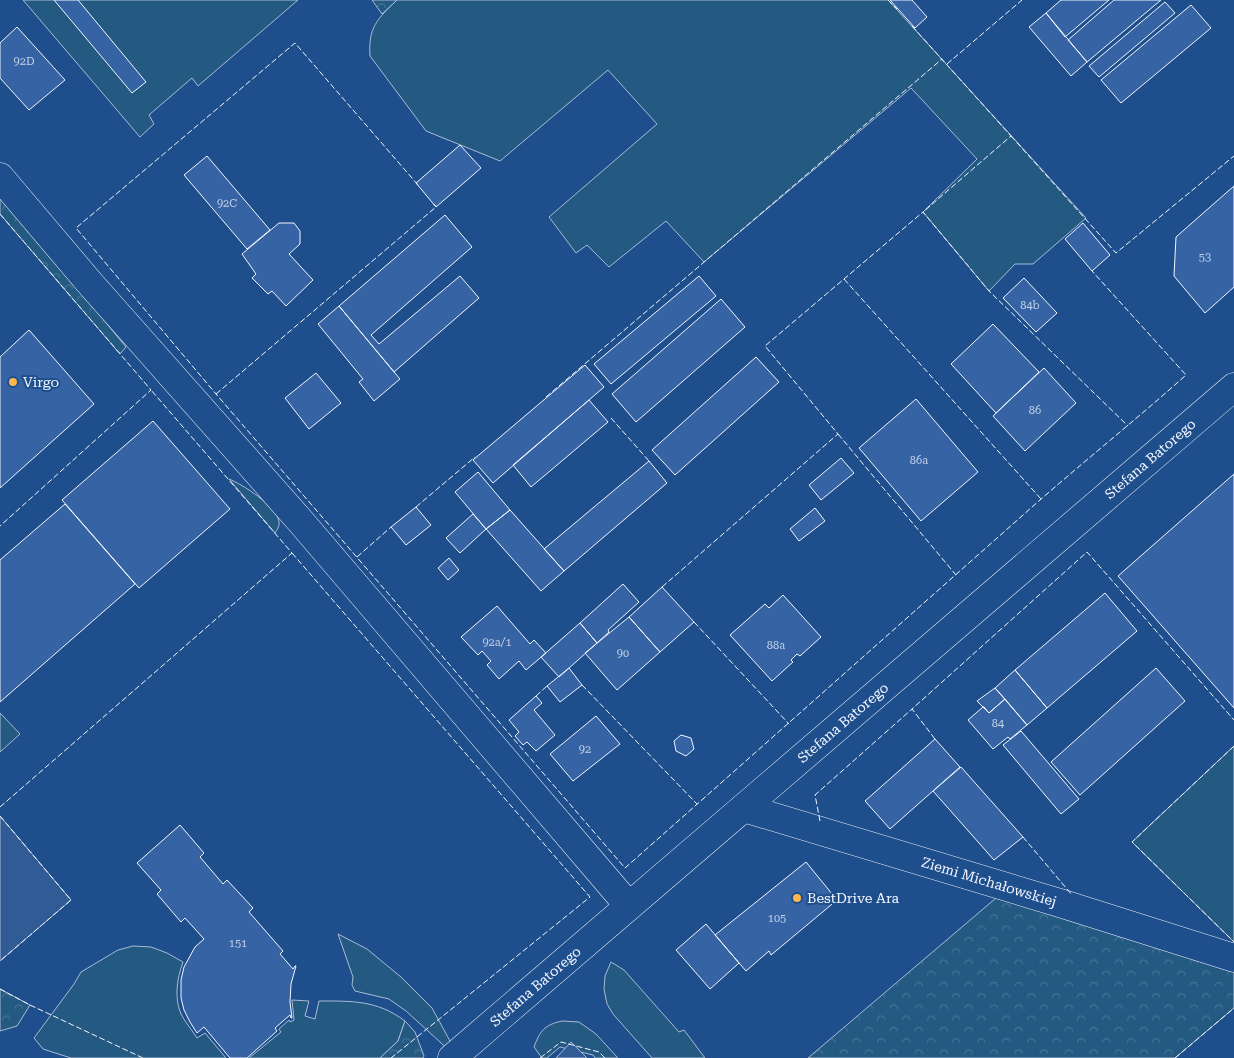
<svg xmlns="http://www.w3.org/2000/svg" width="1234" height="1058" viewBox="0 0 1234 1058" font-family="'Roboto Serif',serif">
<style>
.green{fill:#245a82;stroke:#a8bbd7}
.forest{fill:url(#forest-crowns);stroke:#a8bbd7}
.parking{fill:#305b95;stroke:#a8bbd7}
.building{fill:#3563a3;stroke:#f2f6ff}
.lines{fill:none;stroke-linecap:round;stroke-linejoin:round}
.street-casing{stroke:#f2f6ff;stroke-width:29}
.street{stroke:#1f4e8c;stroke-width:28}
.fence{stroke:#f2f6ff;stroke-width:1;stroke-dasharray:6 2.5;stroke-linecap:butt}
.poi-dot{fill:#ffb74d;stroke:#1f4e8c;stroke-width:2}
.labels{text-anchor:middle;dominant-baseline:central;stroke-width:4;stroke-linejoin:round;paint-order:stroke}
.number-label{font-size:11px;fill:#c3d1e8}
.poi-label{font-size:14px;fill:#f2f6ff;stroke:#1f4e8c;text-anchor:start}
.street-label{font-size:14px;fill:#f2f6ff;stroke:#1f4e8c}
</style>
<defs>
<pattern id="forest-crowns" width="20" height="18" patternUnits="userSpaceOnUse" patternTransform="scale(1.25)"><rect width="20" height="18" fill="#245a82"/><path d="M2 6a3 3 0 1 1 6 0M12 15a3 3 0 1 1 6 0" fill="none" stroke="#447295"/></pattern>
</defs>
<rect width="100%" height="100%" fill="#1f4e8c"/>
<path class="green" d="M23 0H298L198 86 192 78 149 115 154 124 140 137Z
M397 0H888L1086 218 1033 264H1015L989 291 923 212 977 159 911 88 704 262 666 221 609 267 587 245 576 253 549 217 657 124 608 70 500 161 426 131 370 56C368 28 377 19 397 0Z
M229 479C242 484 278 507 279 522 280 525 277 530 275 533Z
M0 713 20 734 0 752Z
M1234 746V942L1132 842Z
M338 934 367 949 401 977 432 1008 450 1041 451 1052 406 1011 389 999 355 991 352 985 353 977Z
M133 946 151 947 167 953 183 962C177 978 174 998 181 1014 185 1022 192 1030 197 1038L205 1033 226 1058H71L43 1049 34 1038 74 984 81 972 118 950Z
M611 962 624 970 679 1032 684 1030 705 1058H652L613 1014 607 1004 604 989 605 976Z
M292 1000 309 1001 305 1016 315 1019 319 1001C352 1001 377 1000 405 1021L398 1041 380 1058H249L281 1032 279 1029 289 1020 290 1022 294 1020Z
M562 1021 579 1022 596 1034 618 1058H595L593 1055 560 1047 547 1058H542L534 1047C540 1031 544 1025 562 1021Z"/>
<path class="forest" d="M372 0H397L382 14Z
M0 194 126 347 120 354 0 214Z
M996 898 1174 949 1234 969V1008L1175 1058H808Z
M0 989 30 1005 17 1026 0 1031Z
M405 1021 415 1032 424 1056 423 1058H380L398 1041Z"/>
<path class="parking" d="M0 816 71 900 0 961Z
M571 1042 587 1058H556Z"/>
<path class="building" d="M54 0H78L146 82 132 93Z
M890 0H912L927 17 915 28Z
M1061 0H1109L1065 37 1046 13Z
M1114 0H1161L1087 62 1068 40Z
M1165 2 1175 13 1099 77 1089 66Z
M1191 5 1211 28 1121 103 1101 80Z
M1046 13 1087 62 1071 76 1029 27Z
M17 27 65 80 29 110 0 78V43Z
M460 145 481 168 436 207 416 183Z
M207 156 270 230 247 249 184 175Z
M1234 186V287L1205 313 1174 276 1176 237Z
M445 215 472 247 371 335 379 344 460 276 479 298 394 372 339 306Z
M279 223H294L300 231V244L289 254 313 280 286 306 272 291 268 294 252 278 256 274 242 254Z
M1083 223 1110 255 1092 271 1065 239Z
M699 276 716 296 611 384 594 364Z
M1024 278 1057 313 1036 332 1003 298Z
M721 299 745 327 636 422 612 394Z
M339 306 400 379 374 401 359 382 363 379 318 324Z
M993 324 1039 372 996 413 951 364Z
M29 330 94 404 0 488V357Z
M756 357 779 382 675 475 652 450Z
M585 365 604 387 493 483 473 460Z
M1044 368 1076 403 1025 451 993 416Z
M316 373 341 403 309 429 285 398Z
M916 399 978 472 921 521 859 448Z
M589 400 608 422 531 487 513 465Z
M153 421 230 509 139 588 62 500Z
M841 458 854 473 821 500 809 485Z
M649 461 667 483 564 571 544 549Z
M478 472 510 510 486 529 455 492Z
M1234 474V708L1118 576Z
M65 504 135 584 0 702V560Z
M416 507 431 525 406 545 391 527Z
M815 508 825 521 799 541 790 529Z
M510 510 564 571 541 591 486 529Z
M473 514 486 529 460 553 446 538Z
M449 558 459 570 448 580 438 568Z
M623 584 639 602 608 630 609 632 597 643 580 623Z
M662 587 694 622 660 652 629 617Z
M1105 593 1137 631 1047 708 1015 670Z
M783 595 821 637 800 656 797 654 791 660 793 662 772 681 730 635 765 604 769 608Z
M497 606 530 644 534 640 546 653 526 670 519 661 499 679 487 665 491 661 482 651 478 655 461 637Z
M629 617 660 652 617 690 585 653Z
M580 623 597 643 559 677 541 657Z
M569 668 582 685 560 702 547 686Z
M1156 668 1185 701 1080 795 1051 762Z
M1015 670 1047 708 1027 725 995 688Z
M995 688 1005 699 989 713 977 701Z
M536 696 542 703 534 710 555 735 536 751 527 742 523 745 515 736 519 732 509 720Z
M1005 699 1027 725 1010 739 1008 737 993 749 968 720 983 707H984L989 713Z
M596 716 620 744 573 781 550 754Z
M1021 731 1079 799 1061 814 1003 745Z
M681 735 691 738 694 749 686 756 676 751 674 741Z
M935 739 960 767 890 829 865 801Z
M961 767 1023 837 994 860 933 791Z
M180 825 204 853 200 857 223 884 227 880 253 908 249 912 283 951 280 954 293 969 295 966H296L291 984 290 1002 292 1018H291L290 1015 275 1028 277 1031 247 1058H230L204 1027 197 1033 190 1022 184 1010 181 998V980L184 967 195 947 204 939 185 918 181 922 157 894 161 890 137 863Z
M806 862 837 900 771 955 769 951 746 971 715 935Z
M706 924 739 963 710 989 676 950Z"/>
<g class="lines">
<g class="street-casing">
<g id="street">
<path d="M0 177 88 281 302 523 629 906"/>
<path id="s1" d="M744 808 1063 904 1234 958"/>
<path id="s2" d="M452 1058 1234 387"/>
</g>
</g>
<use href="#street" class="street"/>
<path class="fence" d="M888 0 897 9
M912 26 1011 136 923 212
M947 64 1022 0
M1011 136 1116 253 1234 156
M418 185 295 43 76 228 216 394 625 868C763 746 901 623 1040 500 1088 458 1138 418 1186 375L1092 271
M0 214 151 390 0 526
M844 279 1041 499
M216 394 436 207 434 204
M546 397 942 59
M611 418 649 461
M838 434 956 575
M416 507 475 457
M292 553 590 897 391 1058
M357 557 391 527
M662 587 838 434 765 346 923 212 989 291 1128 426
M694 622 789 724
M582 685 697 804
M536 696 547 686
M935 739 912 709 1087 552 1234 720
M1234 746 1132 842 1234 942
M0 807 292 553 151 390
M0 816 71 900 0 961
M820 821 815 795 912 709
M1023 837 1072 895
M0 989 30 1005 143 1058
M540 1058 561 1042 599 1052 605 1058
M1175 1058 1234 1008"/>
</g>
<g class="poi-dot">
<circle cx="13" cy="382" r="5"/>
<circle cx="797" cy="898" r="5"/>
</g>
<g class="labels">
<g class="number-label">
<text x="24" y="61">92D</text>
<text x="227" y="203">92C</text>
<text x="1205" y="257">53</text>
<text x="1030" y="305">84b</text>
<text x="1035" y="410">86</text>
<text x="919" y="460">86a</text>
<text x="497" y="642">92a/1</text>
<text x="776" y="645">88a</text>
<text x="623" y="653">90</text>
<text x="998" y="723">84</text>
<text x="585" y="749">92</text>
<text x="777" y="918">105</text>
<text x="238" y="943">151</text>
</g>
<g class="poi-label">
<text x="23" y="382">Virgo</text>
<text x="807" y="898">BestDrive Ara</text>
</g>
<g class="street-label">
<text stroke="none"><textPath href="#s2" startOffset="920">Stefana Batorego</textPath></text>
<text stroke="none"><textPath href="#s2" startOffset="515">Stefana Batorego</textPath></text>
<text stroke="none"><textPath href="#s1" startOffset="256">Ziemi Michałowskiej</textPath></text>
<text stroke="none"><textPath href="#s2" startOffset="110">Stefana Batorego</textPath></text>
</g>
</g>
</svg>
